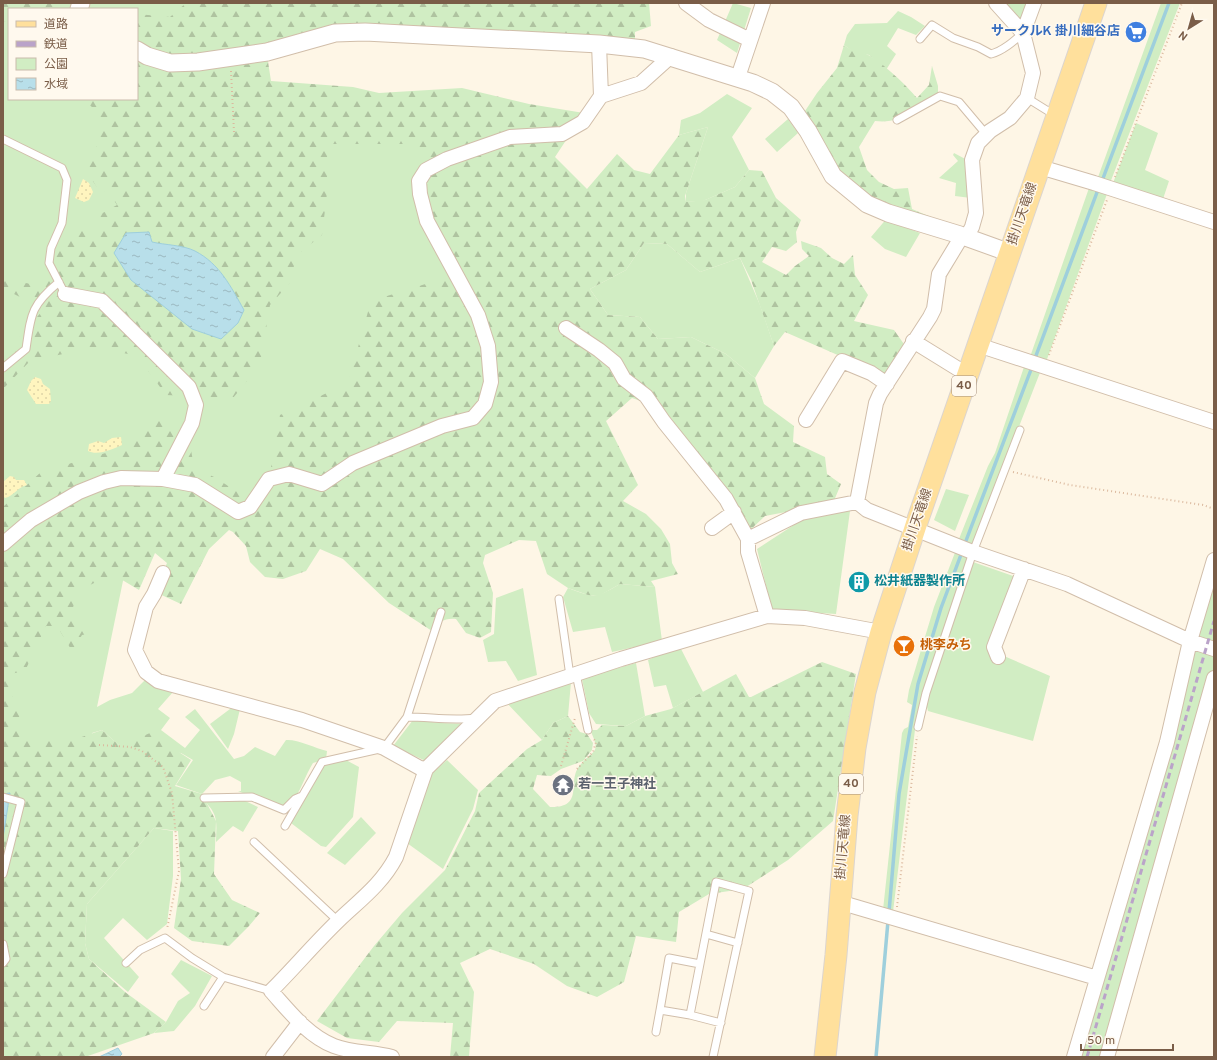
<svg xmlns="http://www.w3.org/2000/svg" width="1217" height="1060" viewBox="0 0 1217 1060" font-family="Overpass,'Noto Sans JP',sans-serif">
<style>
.green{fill:#d1edc3;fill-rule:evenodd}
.forest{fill:url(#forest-firs);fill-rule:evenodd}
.sand{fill:url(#sand-dots)}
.water{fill:url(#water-ripples);stroke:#9ecfdc}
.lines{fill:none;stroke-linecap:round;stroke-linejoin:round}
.stream{stroke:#9ecfdc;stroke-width:3.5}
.service-casing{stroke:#d1beaa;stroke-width:9}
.minor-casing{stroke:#d1beaa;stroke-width:16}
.tertiary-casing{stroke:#d1beaa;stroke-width:19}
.primary-casing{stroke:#dcd5cf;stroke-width:23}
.path{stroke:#dbb99e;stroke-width:2;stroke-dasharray:1 3;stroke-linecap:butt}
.service{stroke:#fff;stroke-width:7}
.minor{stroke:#fff;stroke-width:14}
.tertiary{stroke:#fff;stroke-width:17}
.primary{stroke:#ffe09c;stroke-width:21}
.rail{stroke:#baa3c9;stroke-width:3;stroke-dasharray:6 4;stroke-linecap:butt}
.labels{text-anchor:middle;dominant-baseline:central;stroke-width:3;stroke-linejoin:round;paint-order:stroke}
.shield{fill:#fff9ee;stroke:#a28c7a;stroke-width:1}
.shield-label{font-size:12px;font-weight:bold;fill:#7a5d48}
.shop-label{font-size:13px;font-weight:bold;fill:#366cbe;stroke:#fff9ee;text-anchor:end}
.street-label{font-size:13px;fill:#7a5d48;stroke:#fff9ee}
.culture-label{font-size:13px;font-weight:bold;fill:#0d838f;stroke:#fff9ee;text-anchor:start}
.food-label{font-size:13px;font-weight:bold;fill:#c56008;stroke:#fff9ee;text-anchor:start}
.worship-label{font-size:13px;font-weight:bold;fill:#5b616d;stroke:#fff9ee;text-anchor:start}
</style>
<defs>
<pattern id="forest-firs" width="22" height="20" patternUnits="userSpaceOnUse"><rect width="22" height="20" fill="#d1edc3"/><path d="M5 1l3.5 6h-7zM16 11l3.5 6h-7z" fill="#afc3a0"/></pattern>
<pattern id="sand-dots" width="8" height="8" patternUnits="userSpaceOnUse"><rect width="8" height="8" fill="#fff5bf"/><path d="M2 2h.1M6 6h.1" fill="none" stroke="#ded4a6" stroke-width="1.8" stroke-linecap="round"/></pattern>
<pattern id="water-ripples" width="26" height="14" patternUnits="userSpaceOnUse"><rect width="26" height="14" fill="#b8dfea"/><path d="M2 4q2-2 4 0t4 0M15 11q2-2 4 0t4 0" fill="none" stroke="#9bb8c0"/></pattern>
</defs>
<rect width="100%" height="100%" fill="#fef6e6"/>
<path class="green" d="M3 3H223L259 101 459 128 545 435 131 542 97 707 110 700 132 693 145 680 173 692 158 709 170 718 161 730 185 748 200 730 185 717 195 709 234 759 244 756 255 747 275 756 286 740C297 739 315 748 327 751L326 759 313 763C303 779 299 799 284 810L238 791H241V782L230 776 215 780 202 794 176 785 193 760 181 753 121 747 102 730 92 733 71 833 3 1028ZM9 9H137V99H9Z
M733 3 751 8 737 53 717 40Z
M999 3H1032L1024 24Z
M1161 3H1180L1110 183 1097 180Z
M898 11 911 17 925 26 916 35 898 28 887 46 896 54 886 70 869 55 852 51 844 45 847 35 855 24 887 23Z
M727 94 752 108 732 137 749 170 735 187 703 201 686 202V193L708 127 679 135 681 120 700 113Z
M788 119 798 133 777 152 765 139Z
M1136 123 1158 133 1145 170 1169 181 1163 199 1113 183Z
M954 153 969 161 971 198 955 196 956 183 939 178 958 161 953 155Z
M1089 188 1107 194 1046 362 1030 357Z
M888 217 899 225 920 233 906 257 885 249 871 237Z
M644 243 667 244 700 272 740 258 760 305 774 346 755 378 726 354 691 337 658 339 640 317 608 315 590 289 626 270Z
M1025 364 1041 370 971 550 957 544 988 466 995 453Z
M946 489 969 495 955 531 934 520Z
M850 511 836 614 772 610 757 549 806 517Z
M956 550 969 556 917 713 893 912 883 910 902 733 904 729 908 727 912 705 907 702 909 690 934 607Z
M973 562 1016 577 997 653 1050 676 1033 741 928 711 926 703Z
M1214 566V671L1102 1057H1076Z
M620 584 655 587 662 641 612 652 605 627 573 632 563 597 568 588C596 598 594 599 620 584Z
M523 588 537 675 518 681 506 661 488 662 483 640 494 634 496 598Z
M679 645 703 692 673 708 666 685 654 687 648 660Z
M636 663 645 716 626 726 596 724 589 713 582 679 571 682 568 716 553 723 542 740 504 700Z
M234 706 240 709 234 734 228 749 210 724Z
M413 720 441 723 470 724 428 762 393 746Z
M344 759 359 767 353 817 326 847 321 846 291 823 322 762Z
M447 760 478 790 473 809 443 869 407 843 430 775Z
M204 798 243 800 258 807 243 832 233 826 216 842C216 832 218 820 213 812 211 807 206 804 204 798Z
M361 817 376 833 345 865 327 853Z
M154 828 173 831V876L167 924 147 940 123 918 104 938 139 977 128 992 89 959 85 943 87 904Z
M181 960 212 976 195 1006 174 1031 154 1033 166 1022 178 1001 190 993 171 974Z"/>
<path class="forest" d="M3 3H67C55 13 24 9 9 9V20L3 22Z
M186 3H649L651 26 635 32V44L381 24H357L267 55 271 81 353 87 379 93 462 88 529 104 584 113 555 157 587 189 617 154 634 170 650 174 679 135 708 127 685 196 686 202 705 200 735 187 749 170 762 171 776 198 801 220 796 232 797 242 786 251 772 247 762 262 786 275 795 266 809 256 802 249 801 241 821 248 832 258 844 264 853 255 855 275 868 295 854 321 894 330 906 347 888 377 785 332 774 346 751 280 740 258 700 272 667 244 644 243 626 270 590 289 608 315 640 317 658 339 691 337 726 354 755 378 764 404 794 426 793 442 825 457 827 474 841 484 833 503 765 516 748 532 727 497 664 409 632 398 606 421 638 485 623 501 646 514 661 529 670 544 672 563 678 574 651 581 655 587 620 584 599 596 588 595 568 588 547 574 536 541 519 540 485 555 483 563 493 593 491 632 480 638 466 633 456 619C444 618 439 622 432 631L389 603 343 559 320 549 306 571 283 579 265 577 250 562 246 546 233 532 229 530 209 549 181 604 155 592 167 563 155 553 139 590 114 575 100 580 80 590 69 617 98 632 82 635 72 651 57 626H46L25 671 5 675 28 741H70L102 730 120 746 150 733 191 760 175 786 202 794 216 821 214 874 232 900 260 913 249 926 229 946 192 941 174 928 181 879 178 831 154 828 87 904 85 943 89 959 125 992 166 1022 154 1033 85 1057H3V838L7 794H3V507L41 472 126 447 158 417 191 450 194 467 214 477 244 496 269 479 280 415 348 383 371 301 451 276 423 212 428 161 404 144H329L326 166 328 185 322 235 297 255 289 284 270 305 260 365 233 398 166 395 137 356 96 347 30 361 3 389V356L44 309 12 293 3 297V279L37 285 68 233 100 227 99 215 117 205 110 194 97 187 87 173 104 124 97 111 82 99H94L101 102 99 99H137V14L170 17ZM149 232 152 242 201 332 192 329 131 280Z
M844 45C855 54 861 50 870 56 884 64 906 85 917 98L929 85 932 66 938 86V94C917 110 902 124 875 121L859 147 867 170 879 182 894 189 908 188 912 209 931 217 930 220 875 206 843 181 803 114 817 93 837 68Z
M822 662 856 674 833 821 788 860 743 889 709 894 679 912 676 942 636 936 624 982 597 997 567 986 534 964 490 949 460 963 474 992 469 1057H450L453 1023 397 1021 379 1042 347 1038 317 1021 374 946 402 913 445 870 475 811 479 793 527 749 542 740 553 723 568 716 580 732 587 734 593 743 592 750 583 761 561 769 551 776 537 775 533 789 550 807C584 808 568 783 578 768 591 749 603 756 590 730H597L602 725 626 726 645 716 671 709 736 674 749 697H751Z"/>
<path class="sand" d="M83 179 89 183 93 192 89 200 84 202 75 198Z
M35 377 41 379 43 384 50 389 51 401 49 404H36L27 390 31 381Z
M121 437 122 445C113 449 98 456 88 451L89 444 98 441 104 443 112 438Z
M10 476 14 477 16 480H24L27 485C16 488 14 496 5 498L3 496V482Z"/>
<path class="water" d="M149 232 152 242C165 245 183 245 195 251 220 264 231 287 244 310L238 323 221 339 192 329 131 280 114 253 126 233Z
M10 793 9 799 3 838V794Z
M118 1048 122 1054 119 1057H99Z"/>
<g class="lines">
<path class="stream" d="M1102 181 1169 3
M1034 361 1099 187
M964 546 1032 367
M889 912 899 794 918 684 941 608 962 552
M876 1057 888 921"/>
<g class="service-casing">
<path id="service" d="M920 39 932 25 953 38 978 47 991 54C1003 51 1014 41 1023 33
M1027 98 1056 116
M897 120 940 96 959 102 986 134
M3 139 62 168 67 180 62 223 51 248 49 263 65 294
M3 368 26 349C31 314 31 305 59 282
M559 599 570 676
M576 674 588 730
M407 717C430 717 452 721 475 718
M918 727 926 693 973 552 1020 430
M3 797 21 802 3 874
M204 798 252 797 284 810 295 799 302 796
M285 826 322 762 384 748 407 717 441 612
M254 842 338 921
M706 934 738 943
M3 944 6 959 3 963
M126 963 140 950 165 938 192 958 223 977 271 991
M204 1006 223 977
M690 1015 660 1010 669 958 700 964
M656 1032 660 1010
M713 1057C725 1002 737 947 749 891L716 882 690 1015 721 1023"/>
</g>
<g class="minor-casing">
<path id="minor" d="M686 3 709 20 750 40
M996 3 1023 33
M738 77 763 3
M601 96 641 83 671 56
M1040 167 1094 183 1214 222
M966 238 972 227 976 213 972 160 978 143 990 131 1010 118 1027 98 1033 73 1023 33 1034 3
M65 294 102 301 189 387 196 405 192 423 163 479
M566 328 599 350 615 363 624 379 646 396 664 422 726 499 748 539
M913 341 968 375
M978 345 1214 422
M806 420 842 361 871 373 887 384
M857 502 876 403 880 394 930 317 934 309 939 274 962 236
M712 528 734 512
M3 544 31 520 79 492 104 482 121 478 163 479 195 485 238 512 250 507 269 479 289 474 322 484 353 463 442 426 473 418 485 404 491 382 488 346 478 315 427 221 420 194 419 181 426 170 447 159 510 137 562 134 583 122 601 96 599 44
M163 573 154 594 146 607 135 650 146 672 158 681 302 720 384 748 420 768 426 769 495 701 621 659 767 616 805 618 881 632
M767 616 748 552V539L801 513 857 502 867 510 970 551 1067 584 1190 641 1214 649
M998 657 994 647 1024 569
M839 902 1097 978
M273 1057 300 1022
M392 1057C373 1052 352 1053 334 1046 308 1036 289 1011 271 991 294 968 315 943 339 920 360 900 382 884 396 857L426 769
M1074 1057 1167 742 1190 641 1214 560
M1107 1057 1214 678"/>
</g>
<g class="tertiary-casing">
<path id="tertiary" d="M79 9 81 3
M137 50 147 56 170 63 198 62 267 52 335 33 365 32 599 44 644 49 753 83 772 92 791 107 808 131 833 176 867 204 888 213 960 235 1010 253"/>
</g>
<g class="primary-casing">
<path id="primary" d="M825 1057 836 955 847 816 855 748 865 692 881 632 918 519 1096 3"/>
</g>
<path class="path" d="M231 71 234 132
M1115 177 1182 3
M1049 355 1107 200
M1013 472 1070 485 1203 505 1214 509
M99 745 130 747 142 751 163 767 172 793 179 871 167 929
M561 766 575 718
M577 769 593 752 596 742 593 738
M897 907 917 736"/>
<use href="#service" class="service"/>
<use href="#minor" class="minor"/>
<use href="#tertiary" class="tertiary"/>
<use href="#primary" class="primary"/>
<path class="rail" d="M1087 1057 1214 621"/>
</g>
<defs>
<g id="supermarket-disc" transform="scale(1.15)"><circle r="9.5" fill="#3f7fe0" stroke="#fff9ee"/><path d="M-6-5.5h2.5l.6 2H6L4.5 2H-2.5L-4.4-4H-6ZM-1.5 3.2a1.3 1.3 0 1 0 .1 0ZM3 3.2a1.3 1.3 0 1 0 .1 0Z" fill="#fff"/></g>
<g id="building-disc" transform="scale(1.15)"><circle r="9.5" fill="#0f9aa8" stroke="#fff9ee"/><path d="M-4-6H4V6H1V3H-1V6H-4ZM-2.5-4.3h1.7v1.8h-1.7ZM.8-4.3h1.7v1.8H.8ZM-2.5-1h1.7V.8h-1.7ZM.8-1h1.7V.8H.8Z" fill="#fff"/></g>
<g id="bar-disc" transform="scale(1.15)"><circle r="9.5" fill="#e8710a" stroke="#fff9ee"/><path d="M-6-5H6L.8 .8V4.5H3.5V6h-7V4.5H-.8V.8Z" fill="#fff"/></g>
<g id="temple-disc" transform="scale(1.15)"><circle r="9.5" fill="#6b7280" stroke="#fff9ee"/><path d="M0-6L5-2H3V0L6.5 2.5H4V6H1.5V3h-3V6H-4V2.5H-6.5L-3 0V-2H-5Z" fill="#fff"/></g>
</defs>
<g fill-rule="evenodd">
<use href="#supermarket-disc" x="1136" y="32"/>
<use href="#building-disc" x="859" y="582"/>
<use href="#bar-disc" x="904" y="646"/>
<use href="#temple-disc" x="563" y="785"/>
</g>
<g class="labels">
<g class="shield">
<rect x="952" y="376" width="24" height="20" rx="3"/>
<rect x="839" y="774" width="24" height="20" rx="3"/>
</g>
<g class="shield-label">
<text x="964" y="386">40</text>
<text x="851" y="784">40</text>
</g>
<g class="shop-label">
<text x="1120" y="32">サークルK 掛川細谷店</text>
</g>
<g class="street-label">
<text transform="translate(1023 214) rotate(-71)">掛川天竜線</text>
<text transform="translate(918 520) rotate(-71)">掛川天竜線</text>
<text transform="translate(844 847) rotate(-85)">掛川天竜線</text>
</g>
<g class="culture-label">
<text x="874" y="582">松井紙器製作所</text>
</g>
<g class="food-label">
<text x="920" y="646">桃李みち</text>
</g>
<g class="worship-label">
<text x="578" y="785">若一王子神社</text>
</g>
</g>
<rect width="1217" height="1060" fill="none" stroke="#7a5d48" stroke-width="8"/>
<rect x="8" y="8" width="130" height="92" fill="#fff9ee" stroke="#cabbac"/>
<rect x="16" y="21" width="20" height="6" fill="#ffe09c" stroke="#cabbac"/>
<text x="44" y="28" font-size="12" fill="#7a5d48">道路</text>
<rect x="16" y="41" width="20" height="6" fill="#baa3c9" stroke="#cabbac"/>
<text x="44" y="48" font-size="12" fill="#7a5d48">鉄道</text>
<rect x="16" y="58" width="20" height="12" fill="#d1edc3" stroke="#cabbac"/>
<text x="44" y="68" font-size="12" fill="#7a5d48">公園</text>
<rect x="16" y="78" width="20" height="12" fill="url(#water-ripples)" stroke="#cabbac"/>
<text x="44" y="88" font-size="12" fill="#7a5d48">水域</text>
<g transform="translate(1189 28) rotate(217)" stroke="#fff9ee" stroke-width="3" paint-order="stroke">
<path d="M0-3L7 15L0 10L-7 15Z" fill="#7a5d48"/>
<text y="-6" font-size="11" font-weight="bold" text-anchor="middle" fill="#7a5d48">N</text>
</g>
<path d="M1081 1044v6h92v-6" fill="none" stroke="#7a5d48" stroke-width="2"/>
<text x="1087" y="1044" font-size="12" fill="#7a5d48" stroke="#fff9ee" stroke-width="3" paint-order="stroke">50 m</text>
</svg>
